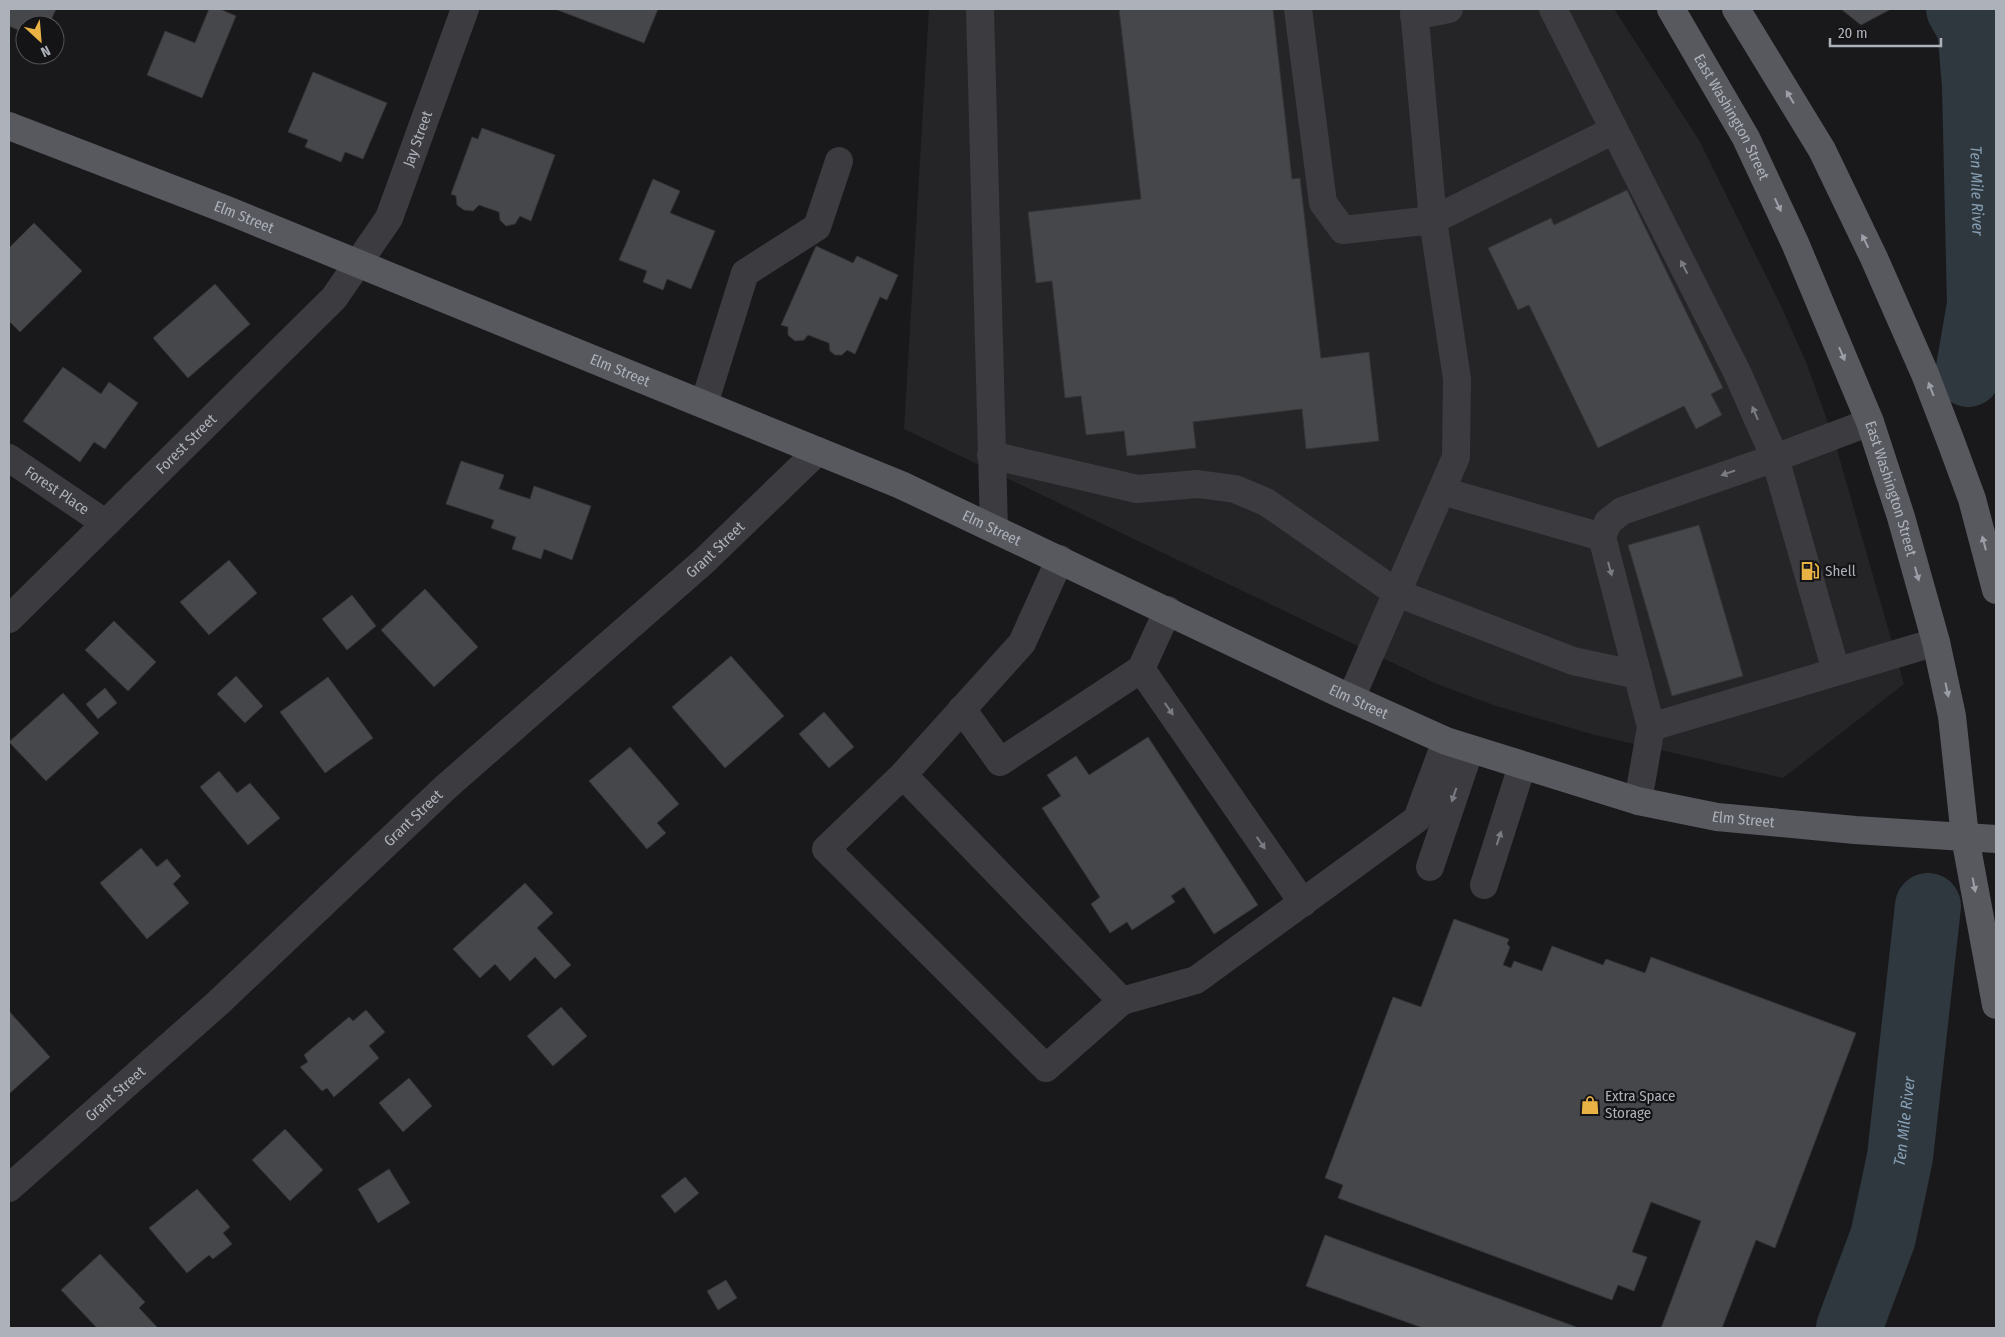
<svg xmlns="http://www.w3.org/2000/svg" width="2005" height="1337" viewBox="0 0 2005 1337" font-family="'Fira Sans Condensed',sans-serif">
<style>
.built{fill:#252528}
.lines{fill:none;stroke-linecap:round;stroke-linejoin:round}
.river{stroke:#30383f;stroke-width:66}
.building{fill:#46474b;stroke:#343437}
.minor{stroke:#3b3b40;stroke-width:28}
.major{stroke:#57595f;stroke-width:28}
.oneway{fill:#9c9fa8}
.oneway2{fill:#7a7c83}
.labels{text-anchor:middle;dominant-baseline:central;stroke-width:4.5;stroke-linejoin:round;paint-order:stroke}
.street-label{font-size:15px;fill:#adb1ba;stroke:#141416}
.poi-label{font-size:15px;fill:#adb1ba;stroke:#141416;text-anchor:start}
.water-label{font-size:16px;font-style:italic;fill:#869eb3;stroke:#141416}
</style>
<rect width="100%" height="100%" fill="#19191b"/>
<path class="built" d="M929 9H1614L1699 140 1781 306 1806 362 1834 439 1904 684 1783 778 1595 735 1496 706 1437 684 904 429Z"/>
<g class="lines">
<g class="river">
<path id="s1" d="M1959 9 1970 28 1975 85 1980 305 1968 374"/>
<path id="s2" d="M1849 1328 1883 1237 1900 1157 1928 906"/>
</g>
</g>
<path class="building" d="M9 9H56L49 25H25V33L9 26Z
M209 9H220L236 16 202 98 147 75 165 31 195 43Z
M555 9H658L644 43Z
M1119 9H1273L1292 179 1300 178 1321 358 1369 352 1379 441 1306 449 1302 409 1193 422 1196 448 1127 456 1124 431 1086 435 1081 396 1065 398 1052 281 1036 283 1028 212 1141 199Z
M1841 9H1891L1861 25Z
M313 72 387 103 363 159 345 152 341 162 305 147 308 140 288 132Z
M482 128 555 155 531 221 520 216 515 224 506 226 500 220 499 212 479 205 473 211 464 210 457 205 456 196 451 194 472 137 478 139Z
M653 179 680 191 670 213 715 231 691 289 667 279 663 290 643 282 647 271 619 260Z
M1627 190 1723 388 1711 394 1722 415 1696 429 1684 406 1598 448 1529 305 1518 310 1488 248 1551 218 1554 225Z
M34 223 82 271 20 332 9 321V248Z
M816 246 853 263 857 256 898 275 887 300 880 297 855 354 847 350 842 355H835L830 351 829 343 808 335 804 340 795 341 788 335V327L781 325Z
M215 284 250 324 188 378 153 338Z
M63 367 101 394 109 382 138 403 105 449 94 442 80 462 23 421Z
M461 461 504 475 499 489 530 499 534 486 591 506 572 560 544 549 541 559 512 549 516 537 491 528 494 520 446 504Z
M1699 525 1743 676 1672 696 1628 545Z
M229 560 257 593 209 635 180 602Z
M425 589 478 647 434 687 381 630Z
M352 595 376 626 347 650 322 619Z
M114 621 156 662 128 691 85 650Z
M731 656 784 716 725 768 672 707Z
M236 676 263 706 245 723 217 694Z
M328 677 373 738 325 773 280 712Z
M105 688 117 703 98 719 86 704Z
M63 693 99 733 46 781 9 742Z
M824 712 854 747 829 768 799 734Z
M1148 737 1258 905 1214 934 1184 887 1171 896 1175 902 1132 930 1127 922 1110 933 1091 904 1100 897 1042 808 1061 796 1047 775 1076 756 1089 775Z
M630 747 679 804 657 823 666 833 647 849 589 781Z
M219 771 237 793 250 783 280 818 248 845 200 787Z
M141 848 157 867 167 859 181 876 173 884 189 903 147 939 100 883Z
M525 883 553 913 537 928 571 965 555 979 535 957 510 981 495 964 480 978 453 949Z
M1454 919 1509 939 1507 944 1510 947 1503 965 1511 968 1514 961 1542 971 1552 946 1603 965 1606 959 1645 973 1651 957 1856 1033 1775 1248 1756 1240 1722 1328H1661L1701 1221 1651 1202 1632 1252 1647 1257 1634 1291 1618 1285 1612 1300 1338 1198 1343 1185 1325 1178 1393 997 1421 1007Z
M561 1007 587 1036 553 1066 527 1036Z
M366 1010 385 1032 369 1046 379 1058 334 1097 327 1088 322 1091 300 1067 308 1062 304 1055 349 1017 353 1021Z
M9 1011 50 1057 10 1093 9 1092Z
M409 1078 432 1106 403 1132 379 1103Z
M285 1129 323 1170 290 1201 252 1160Z
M389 1169 410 1203 378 1223 358 1189Z
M685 1177 699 1193 675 1213 661 1196Z
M197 1189 230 1227 223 1233 232 1244 213 1259 209 1255 187 1273 149 1228Z
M1325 1235 1579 1328H1423L1306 1286Z
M100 1254 145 1302 139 1308 158 1328H97L61 1290Z
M726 1280 737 1298 718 1310 707 1291Z"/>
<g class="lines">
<g class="minor">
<path d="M980 9 994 528"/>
<path d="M1298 9 1323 203 1343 230 1433 220 1457 379 1456 457 1351 698"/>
<path d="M1414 9 1433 220 1614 130"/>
<path d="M1553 9 1737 372 1775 458 1622 511 1608 522 1602 537 1651 727 1638 801"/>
<path d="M1414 16 1449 9"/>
<path d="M704 404 745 273 817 227 839 161"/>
<path d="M991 455 1137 489 1198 484 1235 489 1266 502 1397 593 1573 661 1638 675"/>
<path id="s3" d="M9 458 105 523"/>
<path d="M1442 491 1602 537"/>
<path d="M1060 559 1022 643 903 775 826 849 1046 1068 1122 1001 1196 980 1417 819 1446 741"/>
<path id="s4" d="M9 619 334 298 389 218 465 9"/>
<path d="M1141 669 1303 903"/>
<path d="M1836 671 1775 458 1870 422"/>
<path d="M962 709 1000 762 1141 669 1168 610"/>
<path d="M1651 727 1936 642"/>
<path d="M903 775 1122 1001"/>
<path d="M1430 867 1470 749"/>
<path d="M1484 885 1522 766"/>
<path id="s5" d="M9 1188 218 1003 447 786 703 562 818 451"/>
</g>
<g class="major">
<path id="s6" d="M1671 9 1746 138 1795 243 1870 422 1901 517 1936 642 1952 716 1965 837 1996 1005"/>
<path d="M1736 9 1822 150 1874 258 1925 374 1951 442 1972 499 1996 590"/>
<path id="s7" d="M9 126 227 210 901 485 1339 693 1446 741 1638 801 1717 817 1855 830 1996 839"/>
</g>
</g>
<defs><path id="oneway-solid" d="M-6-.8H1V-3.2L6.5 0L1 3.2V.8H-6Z" transform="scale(1.25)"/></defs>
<g class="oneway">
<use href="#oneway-solid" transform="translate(1790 97) rotate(-121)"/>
<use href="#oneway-solid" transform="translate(1778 205) rotate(65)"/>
<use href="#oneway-solid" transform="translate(1865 241) rotate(-116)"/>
<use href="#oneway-solid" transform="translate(1842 354) rotate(67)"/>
<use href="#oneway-solid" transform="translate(1931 389) rotate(-111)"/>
<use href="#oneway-solid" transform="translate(1984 543) rotate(-105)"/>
<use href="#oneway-solid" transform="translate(1917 574) rotate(74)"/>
<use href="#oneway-solid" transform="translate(1947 690) rotate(78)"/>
<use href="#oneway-solid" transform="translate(1974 885) rotate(79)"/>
</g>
<g class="oneway2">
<use href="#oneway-solid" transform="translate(1684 267) rotate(-117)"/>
<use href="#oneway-solid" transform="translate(1755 413) rotate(-113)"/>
<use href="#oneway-solid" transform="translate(1728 473) rotate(161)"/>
<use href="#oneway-solid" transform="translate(1610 569) rotate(75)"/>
<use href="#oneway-solid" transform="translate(1169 709) rotate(55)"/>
<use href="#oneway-solid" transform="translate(1454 795) rotate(109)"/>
<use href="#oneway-solid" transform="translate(1499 838) rotate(-72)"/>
<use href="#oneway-solid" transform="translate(1261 843) rotate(55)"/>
</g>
<defs>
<g id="fuel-bare" transform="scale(1.5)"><path d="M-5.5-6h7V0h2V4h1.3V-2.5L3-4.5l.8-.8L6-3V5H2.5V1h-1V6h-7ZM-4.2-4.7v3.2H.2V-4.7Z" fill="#e9b244" stroke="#141416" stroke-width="2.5" paint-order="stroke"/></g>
<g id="shop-bare" transform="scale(1.5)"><path d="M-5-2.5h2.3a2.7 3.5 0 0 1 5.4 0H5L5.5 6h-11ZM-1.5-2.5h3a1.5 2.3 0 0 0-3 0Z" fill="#e9b244" stroke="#141416" stroke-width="2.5" paint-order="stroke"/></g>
</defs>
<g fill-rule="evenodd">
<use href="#fuel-bare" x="1810" y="571"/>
<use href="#shop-bare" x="1590" y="1105"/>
</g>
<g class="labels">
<g class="street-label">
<text stroke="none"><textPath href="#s6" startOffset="124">East Washington Street</textPath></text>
<text stroke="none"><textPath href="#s4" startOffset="638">Jay Street</textPath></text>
<text stroke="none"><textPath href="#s7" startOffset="252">Elm Street</textPath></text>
<text stroke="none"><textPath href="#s7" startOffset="658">Elm Street</textPath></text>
<text stroke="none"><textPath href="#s4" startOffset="249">Forest Street</textPath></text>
<text stroke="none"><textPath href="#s6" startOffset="529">East Washington Street</textPath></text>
<text stroke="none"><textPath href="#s3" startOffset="58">Forest Place</textPath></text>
<text stroke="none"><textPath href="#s7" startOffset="1062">Elm Street</textPath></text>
<text stroke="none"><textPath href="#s5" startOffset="952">Grant Street</textPath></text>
<text stroke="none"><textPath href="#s7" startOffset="1468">Elm Street</textPath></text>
<text stroke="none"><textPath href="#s5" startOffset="548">Grant Street</textPath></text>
<text stroke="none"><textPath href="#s7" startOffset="1872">Elm Street</textPath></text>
<text stroke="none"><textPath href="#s5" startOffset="142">Grant Street</textPath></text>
</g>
<g class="poi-label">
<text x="1825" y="571">Shell</text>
<text x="1605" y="1096">Extra Space<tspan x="1605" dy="17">Storage</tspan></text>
</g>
<g class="water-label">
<text stroke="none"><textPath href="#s1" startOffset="185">Ten Mile River</textPath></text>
<text stroke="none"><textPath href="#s2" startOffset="215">Ten Mile River</textPath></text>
</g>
</g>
<rect width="2005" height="1337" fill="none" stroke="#adb1ba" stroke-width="20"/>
<g transform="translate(40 40) rotate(154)"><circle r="24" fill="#141416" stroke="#515358"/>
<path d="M0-4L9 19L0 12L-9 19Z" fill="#e9b244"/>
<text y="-8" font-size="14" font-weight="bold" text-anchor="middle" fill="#adb1ba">N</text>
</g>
<path d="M1830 38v8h111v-8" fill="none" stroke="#adb1ba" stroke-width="2.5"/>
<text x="1838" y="38" font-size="15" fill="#adb1ba" stroke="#141416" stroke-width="4" paint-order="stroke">20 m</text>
</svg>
